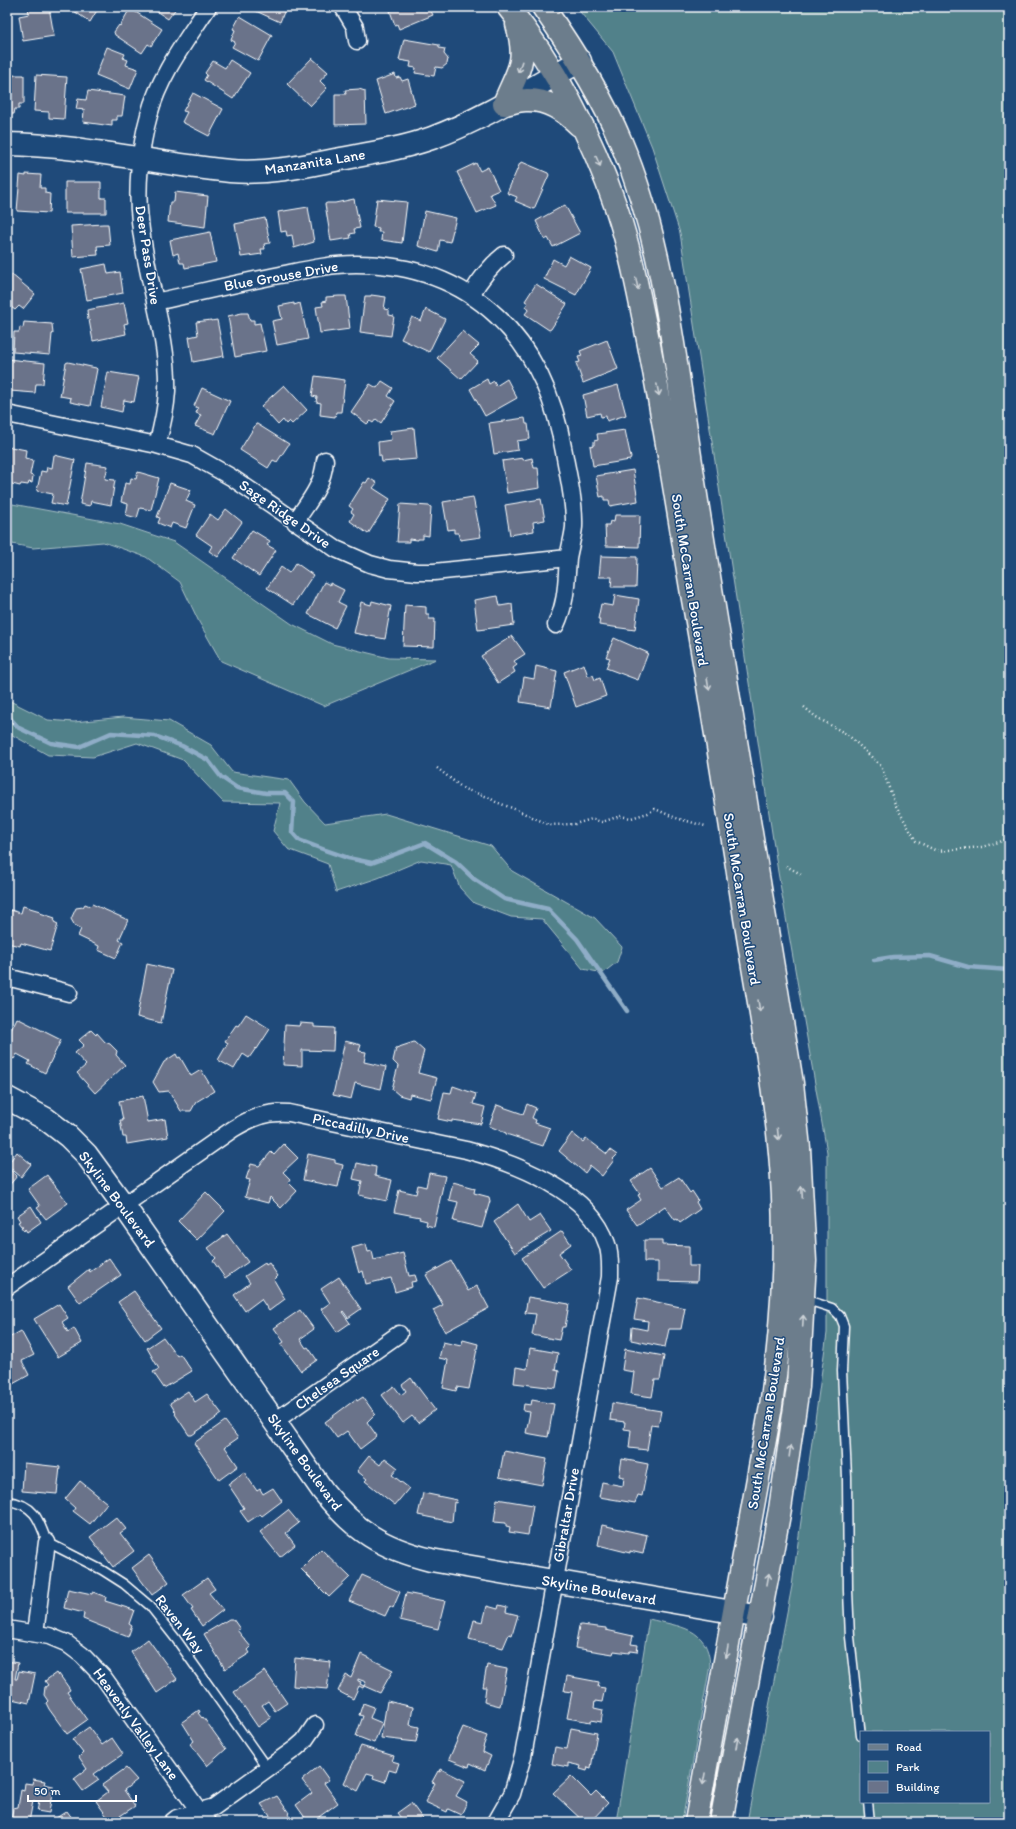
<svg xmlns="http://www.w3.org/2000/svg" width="1016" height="1829" viewBox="0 0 1016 1829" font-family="Itim,sans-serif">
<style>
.green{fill:#51818a;stroke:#a8c0c4;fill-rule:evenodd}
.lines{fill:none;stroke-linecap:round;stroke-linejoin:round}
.stream{stroke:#8fadc7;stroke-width:4.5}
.building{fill:#6a738a;stroke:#fff}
.lane-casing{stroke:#fff;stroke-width:11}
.street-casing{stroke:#fff;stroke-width:19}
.secondary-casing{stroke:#fff;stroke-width:25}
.primary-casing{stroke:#fff;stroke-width:25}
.path{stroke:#fff;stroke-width:2.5;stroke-dasharray:1 3;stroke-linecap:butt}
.lane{stroke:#1f4a7a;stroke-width:8}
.street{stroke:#1f4a7a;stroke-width:16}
.secondary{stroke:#1f4a7a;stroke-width:22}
.primary{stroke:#6c7d8c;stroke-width:22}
.oneway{stroke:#ccd2d7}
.labels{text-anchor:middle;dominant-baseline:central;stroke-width:3;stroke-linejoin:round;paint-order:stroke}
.street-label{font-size:15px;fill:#fff;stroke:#1f4a7a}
</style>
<rect width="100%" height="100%" fill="#1f4a7a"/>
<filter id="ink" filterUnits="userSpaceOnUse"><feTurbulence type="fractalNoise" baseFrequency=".025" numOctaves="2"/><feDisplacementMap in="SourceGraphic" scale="8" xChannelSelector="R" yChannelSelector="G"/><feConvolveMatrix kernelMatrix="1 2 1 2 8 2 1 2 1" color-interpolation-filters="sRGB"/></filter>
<g filter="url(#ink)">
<path class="green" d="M576 7H1009V1822H747L792 1586 827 1333V1152L778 872 680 233 652 147 613 52ZM861 1732H989V1802H861Z
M7 503 120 524 174 542 292 624 332 644 389 658 436 659 324 706 221 661 199 622 180 582 146 557 103 542 33 548 7 543Z
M7 697 10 701 48 720 74 722 123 717 169 721 211 745 232 772 289 780 305 802 325 823 386 814 491 846 512 871 595 918 622 947 617 962 603 973 583 969 542 919 511 917 474 903 460 888 451 865 421 860 378 878 336 892 328 864 288 849 273 831 280 803 223 802 183 760 137 743 93 757 48 755 7 732Z
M649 1619C680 1627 708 1627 710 1665L682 1822H616Z"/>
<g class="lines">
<path class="stream" d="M7 715 19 728 51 743 79 747 111 733 155 736 182 746 208 760 221 777 237 788 266 793H285L294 802 292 832 299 840 325 850 348 858 372 863 425 843 456 862 474 879 504 899 548 909 577 939 627 1011
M874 960 893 957 930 956 968 967 1009 970"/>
</g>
<path class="building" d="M28 7H49L54 36 23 41 19 16 29 14Z
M68 7H99L90 22Z
M150 7H177L168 19Z
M247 7H286L280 22Z
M397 7H429L433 15 399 29 397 24 395 25 390 11Z
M131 9 162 29 151 46 148 44 142 53 115 35 114 32 119 25 120 26 129 10Z
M240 16 272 35 258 61 232 47 235 42 231 40 235 30 233 29Z
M404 39 439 45V48L445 49 444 54 448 59 447 64 442 68 436 67 434 76 415 73 416 68 410 67 411 62 399 60Z
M107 47 125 54 123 58 128 60 126 65 138 69 130 89 96 75Z
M312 58 328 72 320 81 327 88 310 106 287 84Z
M230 60 250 73 233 99 204 80 207 75 205 73 213 61 225 68Z
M395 74 396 78 400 77 402 81 408 79 415 104 386 114 376 81Z
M14 75H24V104H19V109H15L14 114H7V76H14Z
M36 75 67 77 64 119 49 118V112L34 111Z
M359 89 365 91 366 124 335 125V94H346L345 90Z
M88 91 125 96 122 116H117V120H112V126L83 122 84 111 85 110 76 109 78 99 86 100Z
M193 93 223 109 209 136 182 122 187 112 183 111Z
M522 162 548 173 549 175 534 209 515 201 517 197 507 193 520 163Z
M476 163 480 171 488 167 499 190 490 194 496 205 477 213 457 172Z
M26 174 41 175 40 188H45V193L50 194 49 213 17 211 20 175 26 176Z
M65 182H101V198H106V213H65Z
M175 192 208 196 205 227 168 222 170 202H174Z
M354 199 360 228 354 229 355 233 350 234 351 238 331 241 325 204 327 203H335Z
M377 199 407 202 402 243 381 240 382 232H378L379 228 373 227Z
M565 205 580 233 553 247 548 238 545 240 536 221Z
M308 207 314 242 294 248 292 235 287 236 286 231 281 232 278 212Z
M425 211 456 218 450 242 440 240 438 252 418 246Z
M265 218 270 243 264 244 265 249H261L262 254 241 257 235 224Z
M103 224H108L110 245 97 246 98 255 73 257 71 226Z
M210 232 216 262 185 268 184 263H180L178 253 173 255 170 240Z
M569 256 591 268 576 295 544 279 553 259 564 265Z
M106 264 108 274 120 272 123 293 87 300 81 269Z
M11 274 35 294 23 309 19 306 15 310 11 307 7 312V279Z
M536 284 567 304 551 329 549 330 525 314 529 309 525 307 528 303 525 301Z
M371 295 386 297 384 309 389 310V315L394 316 391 336 360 332 365 296H371Z
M339 296H346L350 329 320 333 316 307 323 306 322 302 326 301V297Z
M124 303 128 323 124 324 126 334 93 341 89 320H88L87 310Z
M294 303V305L300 303 308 339 277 345 272 321 282 319 279 306Z
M426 309 445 319 429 352 401 339 412 317 421 321Z
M242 313H248L250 320H254V324L260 323 266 351 235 357 228 316Z
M211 320V321L217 320 224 356 193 362 189 337 198 335 196 322Z
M24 322 52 324 53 334H52L50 355 13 352 14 332H19L20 327 23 328Z
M462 331 479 345 470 354 478 361 461 379 437 358Z
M607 340 618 369 583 383 576 363 580 362 578 357 582 356 580 351Z
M7 359 45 363 43 384H36L35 393 10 391 11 381H7Z
M68 362 96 368 97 369 90 406 70 402 71 398 60 396 66 363Z
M108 372 139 377 134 402 124 400 122 412 101 407Z
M315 376 345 380 341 412H336L335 417 320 415 321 403 316 402 317 397 312 396Z
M487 379 489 384 494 381 496 386 507 379 517 398 485 416 470 389Z
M382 381 393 388 388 396 395 401 381 423 376 419 373 423 370 421 367 424 351 412 370 384 377 388Z
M284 385 307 410 292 424 289 421 286 424 283 420 278 425 261 406Z
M618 385 626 415 607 421 606 416 601 417 600 413 587 416 583 395Z
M202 388 230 401 215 434 195 426 201 415 196 413 198 408 194 406Z
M525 418 526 424H528L530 439 517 441 518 450 494 454 489 423Z
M256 424H257L289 444 277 462 273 460 268 468 240 450Z
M414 428 417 459 382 462 381 456H379L378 442 391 440 390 431Z
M625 430 631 458 630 460 593 466 590 446 594 445V441L598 440 597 434Z
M11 447 26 450 25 458 33 460 30 475 33 476 32 483 29 482 28 485 21 484 20 486 8 483 9 482 7 481V448Z
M54 455 75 460 66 506 51 503 53 494 37 491 41 471 46 472 47 467 52 468Z
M523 458V460L532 458 534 468H538L540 488 507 493 502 461Z
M87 463 108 466 105 479 115 480 111 505 91 501 90 506 80 504Z
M633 470 638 501 610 506 609 500H604V496L600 497 596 476Z
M138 472 159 478 151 510 140 508 137 518 126 515 128 504 121 502 125 483 130 484 131 478 136 479Z
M369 478 377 483 373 488 390 499 368 534 350 521 354 514 351 512 353 509 349 506 364 482 366 483Z
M170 483 191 490 186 501 195 505 186 528 172 523 170 528 158 523 160 518 157 517Z
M473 497 481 537 460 540 458 533H454V529L448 530 443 502Z
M541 499 545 520 533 522 534 531 510 535 505 505Z
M400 504 429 506 431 507 429 536 423 535V539H418V540L409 539V542H397Z
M226 509 242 522 218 557 209 551 212 546 196 535 210 514 218 520Z
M615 515H640L639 547 606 546 605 525H609L610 521 614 522Z
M252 530 270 541 267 545 276 550 259 576 233 558Z
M601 556 637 557 636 587H611L612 577H599Z
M296 563 313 575 293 605 267 588 281 567 289 573Z
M324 582 330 585V583L344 590 338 602 346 606 335 628 308 614Z
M615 595 639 599 635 630 599 625 600 619H598L601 604 613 606Z
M498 596 500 606 512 604 514 625 478 630 474 600Z
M372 601 391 606 385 639 354 633 361 602 371 605Z
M405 605 426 607V614H429V619H435L434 647 403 646Z
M512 636 525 654 514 661 517 665 513 668 515 672 498 683 481 656Z
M614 638 648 653 638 680 606 668 610 658 606 657Z
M584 664 588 676 593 675 595 680 600 678 606 696 576 707 564 672Z
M536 666 557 671 551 707 520 702 524 677 534 679Z
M85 904 90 906 92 904 128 920 119 940 123 942 116 958 98 950 99 946 78 936 81 929 75 926 71 919 76 908 83 907Z
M23 906 40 911V913L55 918 54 922 58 924 50 951 21 943 20 946 7 943V909L21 913Z
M147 964 172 970 161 1023 137 1017Z
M246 1014 270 1029 257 1049 256 1048 249 1058 243 1054 234 1069 218 1060 228 1043 225 1041 236 1025 238 1026Z
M17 1018 61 1040 45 1073 28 1064 30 1061 17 1054 14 1059 7 1055V1038Z
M300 1023 314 1024V1027L334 1028 333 1051 302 1050V1066L283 1065 285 1025 299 1026Z
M91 1030 96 1035 97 1033 105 1042 110 1044 117 1051 116 1055 125 1065 95 1093 77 1073 86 1065 75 1053 84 1045 79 1040Z
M345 1041 361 1045 359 1051 366 1052 364 1062 386 1067 381 1089 355 1083 351 1099 333 1095Z
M414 1042 424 1051 418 1073 437 1078 431 1099 410 1094 409 1098 399 1095 392 1089 398 1066 393 1061 396 1048Z
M176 1054 178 1058 180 1057 191 1076 201 1070 214 1091 196 1102 191 1111H181L169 1091 159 1092 153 1082 164 1062Z
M453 1086 476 1094 473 1104 485 1107 481 1124 452 1120V1122L438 1119 444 1092 451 1093Z
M143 1096 148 1122 165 1119 168 1137 127 1144 126 1137H123L120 1120H123L119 1101Z
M527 1104 536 1108 532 1118 536 1120 535 1123 550 1128 543 1146 506 1134V1133L489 1126 497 1105 523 1114Z
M572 1133 583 1142 586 1138 607 1154 610 1150 617 1155 613 1159 614 1160 602 1176 590 1166 585 1173 559 1151Z
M284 1144 298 1158 283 1172 290 1179 288 1182 297 1191 281 1208 270 1197 268 1203 245 1197 250 1180 246 1179 251 1164 259 1166 271 1152 274 1155Z
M17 1152 31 1164 21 1177 7 1165Z
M308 1154 335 1160V1163L343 1165 338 1187 303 1180Z
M357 1163 376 1167 375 1176 392 1180 387 1201 359 1195 362 1181 353 1179Z
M7 1167 17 1176 7 1188Z
M650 1168 663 1187 679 1177 690 1193 692 1191 698 1200 696 1202 700 1209 680 1223 677 1219 675 1220 665 1206 637 1225 626 1210 641 1200 638 1195 640 1194 631 1181Z
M429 1173 445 1176 434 1227 426 1225 427 1221 419 1219 420 1217 394 1212 399 1190 416 1194 418 1185 426 1187Z
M47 1175 68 1203 46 1219 37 1208 40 1206 28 1189Z
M453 1182 475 1188 474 1193 489 1197 490 1201 482 1228 453 1221 458 1202 449 1200Z
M206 1192 225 1211 197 1240 178 1221Z
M518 1204 529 1222 540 1215 551 1231 515 1253 494 1222Z
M31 1206 41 1222 27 1232 25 1229 24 1231 21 1227 23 1226H21L18 1222 20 1221 17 1216Z
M562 1231 571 1244 559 1253 571 1270 543 1288 522 1258Z
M227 1234 248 1262 225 1278 213 1261 216 1258 208 1248Z
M644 1240H662V1245L689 1246V1266H698L697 1282 658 1281V1262H644Z
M366 1244 368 1252 372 1251 374 1260 403 1253 409 1276 415 1275 417 1281 411 1282 412 1287 395 1292 391 1278 366 1284 363 1271 359 1273 352 1248Z
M109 1258 121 1275 80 1303 68 1286 89 1269 90 1272Z
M451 1261 468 1291 477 1286 489 1308 445 1332 433 1310 443 1305 426 1275Z
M265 1263 266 1265 269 1263 278 1276 274 1280 285 1299 269 1311 261 1299 245 1311 234 1295 250 1283 245 1276Z
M339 1277 361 1309 348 1318 343 1311 342 1312 350 1323 337 1332 321 1309 330 1303 321 1289Z
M134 1291 161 1328 145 1340 118 1302Z
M528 1297 569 1304 565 1327H562L559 1340 532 1335 536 1314 525 1313Z
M638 1298 685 1308 681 1329H669L665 1347 631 1340 632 1327 647 1330 648 1321 634 1319Z
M59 1304 68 1318 62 1322 68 1332 74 1328 82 1343 58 1357 34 1319Z
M300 1310 314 1329 300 1339 306 1348 308 1347 317 1360 301 1371 281 1344 284 1342 274 1328Z
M21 1331 34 1355 22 1361 29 1375 11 1385 7 1377V1348L10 1346 7 1339Z
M163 1337 177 1356 180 1354 192 1371 164 1388 153 1372 159 1369 147 1348Z
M463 1340 478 1344 469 1389 457 1387 456 1391 443 1388 448 1360 439 1358 443 1342 461 1346Z
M530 1348 558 1353 555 1370 559 1371 556 1388 514 1383 516 1367 527 1369Z
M625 1349 664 1356 660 1380H655L652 1397 631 1394 634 1372 622 1370Z
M411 1378 435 1410 418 1423 412 1416 403 1423 382 1395 394 1386 401 1395 406 1391 402 1385Z
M188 1391 195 1402 207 1394 222 1414 192 1435H189L175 1414 176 1413 170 1403Z
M363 1397 375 1414 367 1422 377 1436 360 1449 347 1431 337 1438 325 1422 356 1399 357 1401Z
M532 1400 554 1404 548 1437 526 1433 530 1412 523 1411 524 1404 531 1405Z
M612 1403 661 1411 658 1426 651 1425 647 1450 629 1448 631 1430 624 1429 625 1422 610 1420Z
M225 1421 238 1438 225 1447 238 1466 219 1480 194 1443Z
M7 1441H8L9 1472H7Z
M504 1451 547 1459 542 1485 499 1477Z
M369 1456 380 1465 385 1458 398 1468 392 1475 409 1488 395 1505 365 1481 367 1479 357 1471Z
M622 1459 648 1464 642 1496 638 1495 635 1503 599 1497 602 1482 623 1486 624 1477 619 1476Z
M24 1463 60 1467 57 1494 22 1491Z
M244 1472 257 1491 260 1489 263 1494 273 1488 282 1501 262 1516 260 1514 248 1522 240 1511 244 1508 228 1484Z
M80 1481 107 1503 90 1524 73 1511 75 1508 65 1499Z
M423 1493 457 1500 456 1503 454 1502 452 1522 418 1515Z
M497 1499 533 1505 528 1535 509 1532 510 1527 506 1526V1523L494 1522Z
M288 1510 299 1523 286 1533 295 1545 280 1557 260 1532Z
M116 1517 126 1529 120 1533 134 1551 113 1567 90 1537Z
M602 1525 647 1535 643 1554 630 1551V1553L598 1545Z
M321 1549 350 1577 329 1597 301 1569Z
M149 1555 169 1582 152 1595 132 1568Z
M362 1575 400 1592 393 1608 390 1606 385 1616 349 1601Z
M207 1578 215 1589 209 1593 223 1610 202 1626 191 1610 193 1609 183 1595Z
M68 1589 92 1594 93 1592 106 1597 105 1601 134 1610 129 1624 132 1626 128 1637 83 1619 84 1613 64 1608Z
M406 1593 445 1601 438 1629 400 1620Z
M499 1605 507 1607 506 1612 518 1615 512 1635 509 1634 503 1648 469 1639 474 1620 483 1622 487 1606 498 1609Z
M229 1619H233L240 1629 237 1630 251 1647 248 1650 250 1653 225 1669 204 1634Z
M581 1625 606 1628V1630L633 1636 631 1644 638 1645 637 1652 630 1651 629 1653 614 1651 613 1654 575 1648 579 1626Z
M148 1639 177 1679 157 1693 131 1652Z
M361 1654 393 1670 380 1693 364 1686 366 1682 358 1679V1681L361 1682 360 1684 364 1686 363 1688 359 1686 353 1699 338 1691 346 1675 351 1678Z
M295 1658 331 1662 327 1689 293 1686Z
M7 1661 18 1663 15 1679H17L19 1671 35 1674 29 1703 7 1698Z
M487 1665 507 1669 500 1706 484 1702 486 1687H483Z
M265 1671 287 1703 275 1711 268 1701 262 1705 271 1718 258 1727 234 1692Z
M56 1673 58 1676 59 1674 69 1688 70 1690 67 1692 87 1720 67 1734 49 1709 46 1703 48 1701 44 1695 45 1687 48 1685 45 1681Z
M567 1676 599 1682 598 1687 605 1688 602 1702 595 1701 594 1708 603 1710 601 1722 591 1720V1722L567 1718 572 1692 564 1691Z
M387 1701 413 1707 410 1725 419 1727 416 1742 381 1738Z
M363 1703 374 1707 370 1718 382 1723 374 1743 356 1736 363 1716 359 1715Z
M199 1710 200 1712 198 1713 202 1718 203 1717 226 1749 207 1766 190 1744 194 1741 182 1722Z
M89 1727 102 1745 112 1738 123 1754 94 1774 99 1780 83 1791 74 1779 87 1769 79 1757 83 1753 72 1739Z
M463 1727 487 1736 483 1747H484L483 1752 491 1756 485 1770 470 1763 469 1767 449 1759Z
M571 1728 597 1733 591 1768 588 1767 587 1771 580 1769 581 1766 568 1763V1767L552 1764 555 1747 567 1749Z
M361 1746 394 1756 392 1761 399 1763 396 1772 389 1770 385 1782 373 1778 374 1775 367 1773 358 1791 344 1783Z
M319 1766 329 1780 324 1783 338 1803 312 1822H308L296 1805 312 1793 302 1780Z
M126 1768 137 1780 124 1790 135 1806 111 1822 96 1801 108 1792 102 1785Z
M441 1769 465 1781 456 1796 467 1802 461 1815 448 1809 447 1812 425 1802 435 1783 432 1782 438 1771 440 1772Z
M571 1776 591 1796 596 1791 608 1803 590 1822H584L553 1793Z
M33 1779 45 1781 44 1784 53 1786 49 1813 37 1811 39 1802 33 1801 29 1822H11L13 1808 18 1807 21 1790 24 1791 25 1783 32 1784Z
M277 1796 289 1813 288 1814 293 1822H270L273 1820 261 1804Z
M411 1803 425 1822H395L401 1818 397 1813Z
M67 1811 75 1822H50Z"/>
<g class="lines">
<g class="lane-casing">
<path id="lane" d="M804 1299 832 1308 840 1316 844 1326 842 1371 847 1477 848 1591 850 1637 861 1736
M7 1501C34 1504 39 1519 47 1542L102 1570 124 1584 150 1606 176 1639 267 1768
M868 1802 870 1822"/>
</g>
<g class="street-casing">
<path id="street" d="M343 7 355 27 357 41
M471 295C480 279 489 267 504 255
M155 302C197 293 238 283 280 275 305 270 330 264 356 264 473 264 545 340 564 452 568 476 575 502 574 527 573 537 570 547 568 558 566 583 567 601 556 625
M7 414 157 445 192 455 231 477 336 549 370 564 389 569 417 572H434L568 558
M157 445C162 427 166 410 167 391 169 336 145 276 140 221 136 189 140 147 149 115 159 76 186 41 208 7
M295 522C309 501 323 486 325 460
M7 977 69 993
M7 1287 233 1129C251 1118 267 1111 289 1113L466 1150C515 1163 590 1191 607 1244 611 1255 610 1266 610 1277L523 1756 512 1794 496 1822
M275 1421 399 1334
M7 1629 49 1636 66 1643 82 1655 104 1678 207 1822
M35 1633 47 1542
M172 1822 177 1818 214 1807 296 1748 304 1741 315 1725"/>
</g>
<g class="secondary-casing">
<path id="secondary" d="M7 144C82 145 155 164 230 171 265 174 300 167 335 160 367 154 401 149 432 138 484 119 531 88 580 61
M7 1098 46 1119 68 1136 86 1154 124 1206 323 1491C355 1531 382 1548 431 1560L761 1617"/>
</g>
<g class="primary-casing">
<path id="primary" d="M508 7C556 67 592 137 617 210 630 249 638 290 646 330 664 418 677 506 692 594 712 704 729 814 746 924 758 1000 773 1076 780 1153 788 1238 783 1323 771 1406L696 1822
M543 7C573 50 601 94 621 142 653 218 666 295 678 376 687 436 696 498 706 558 735 733 764 908 792 1083L799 1148 805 1261 798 1387 780 1509 721 1822
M504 104C518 69 528 64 517 24
M504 104C511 103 518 100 526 100 546 99 565 111 579 125"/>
</g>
<path class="path" d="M804 707 816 717 848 735 881 766 895 804 916 841 937 851 982 847 1009 839
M437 768 464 789 488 797 496 802 512 808 550 825 575 824 592 819 602 822 620 816 631 818 648 813 655 809 676 818 705 826
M786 866 803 875"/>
<use href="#lane" class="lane"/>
<use href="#street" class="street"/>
<use href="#secondary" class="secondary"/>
<use href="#primary" class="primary"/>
</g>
<defs><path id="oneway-shaft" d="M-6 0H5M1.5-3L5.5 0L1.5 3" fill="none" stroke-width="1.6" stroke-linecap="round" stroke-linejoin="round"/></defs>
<g class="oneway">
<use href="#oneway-shaft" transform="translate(520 67) rotate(108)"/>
<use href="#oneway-shaft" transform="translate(598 161) rotate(66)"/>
<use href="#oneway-shaft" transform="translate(637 284) rotate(78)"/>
<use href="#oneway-shaft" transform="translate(658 390) rotate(79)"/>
<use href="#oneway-shaft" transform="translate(708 684) rotate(81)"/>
<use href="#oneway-shaft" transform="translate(759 1006) rotate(81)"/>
<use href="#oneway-shaft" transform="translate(778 1134) rotate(84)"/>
<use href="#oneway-shaft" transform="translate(802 1192) rotate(-93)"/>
<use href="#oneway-shaft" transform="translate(803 1321) rotate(-87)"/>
<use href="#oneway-shaft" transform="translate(790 1451) rotate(-82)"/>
<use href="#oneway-shaft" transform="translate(768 1579) rotate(-80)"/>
<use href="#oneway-shaft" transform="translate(727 1652) rotate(100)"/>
<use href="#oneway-shaft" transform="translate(737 1743) rotate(-79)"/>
<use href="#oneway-shaft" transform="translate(704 1779) rotate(100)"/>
</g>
</g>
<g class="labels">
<g class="street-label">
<text transform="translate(315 162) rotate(-9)">Manzanita Lane</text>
<text transform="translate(148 255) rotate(81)">Deer Pass Drive</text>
<text transform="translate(281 276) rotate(-10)">Blue Grouse Drive</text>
<text transform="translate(285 514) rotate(35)">Sage Ridge Drive</text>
<text transform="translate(690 580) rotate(81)">South McCarran Boulevard</text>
<text transform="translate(742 899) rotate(81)">South McCarran Boulevard</text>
<text transform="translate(361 1128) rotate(12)">Piccadilly Drive</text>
<text transform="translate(117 1199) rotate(53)">Skyline Boulevard</text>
<text transform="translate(337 1378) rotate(-35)">Chelsea Square</text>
<text transform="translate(766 1423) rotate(-81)">South McCarran Boulevard</text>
<text transform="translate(305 1462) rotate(54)">Skyline Boulevard</text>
<text transform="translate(566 1515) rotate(-80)">Gibraltar Drive</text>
<text transform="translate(599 1590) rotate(10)">Skyline Boulevard</text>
<text transform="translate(180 1624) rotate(52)">Raven Way</text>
<text transform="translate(136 1724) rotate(54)">Heavenly Valley Lane</text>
</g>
</g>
<rect width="1016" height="1829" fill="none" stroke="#1f4a7a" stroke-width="24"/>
<rect x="12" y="12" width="992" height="1805" fill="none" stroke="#fff" stroke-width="1.5" filter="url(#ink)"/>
<rect x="860" y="1731" width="130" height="72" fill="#1f4a7a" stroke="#7992af"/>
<rect x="868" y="1744" width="20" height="6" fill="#6c7d8c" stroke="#7992af"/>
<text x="896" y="1751" font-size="12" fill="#ffffff">Road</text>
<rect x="868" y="1761" width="20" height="12" fill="#51818a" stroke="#7992af"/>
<text x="896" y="1771" font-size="12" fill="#ffffff">Park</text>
<rect x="868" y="1781" width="20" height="12" fill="#6a738a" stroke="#7992af"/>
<text x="896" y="1791" font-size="12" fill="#ffffff">Building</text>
<path d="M28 1795v6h108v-6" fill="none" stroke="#ffffff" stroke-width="2"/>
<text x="34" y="1795" font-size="12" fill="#ffffff" stroke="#1f4a7a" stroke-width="3" paint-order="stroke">50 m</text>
</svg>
